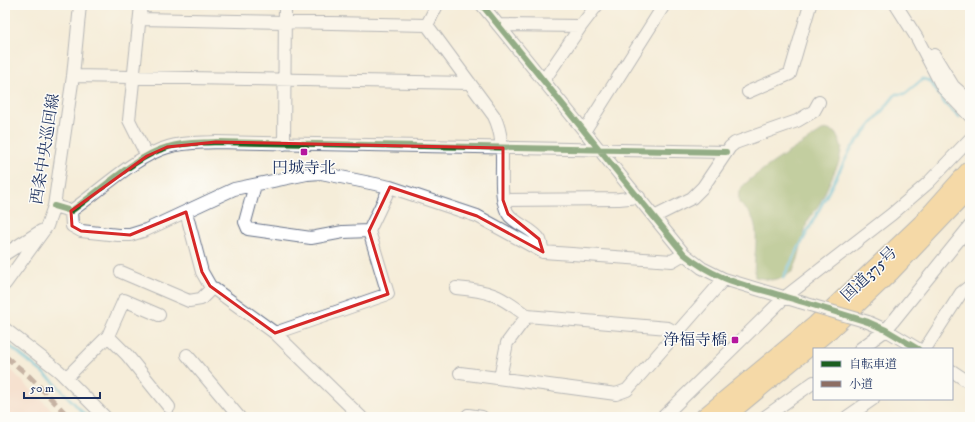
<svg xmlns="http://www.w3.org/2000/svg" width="975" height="422" viewBox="0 0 975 422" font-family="'IM FELL DW Pica','Noto Serif JP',serif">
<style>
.built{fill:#f6d2c4}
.forest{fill:#86a85c;stroke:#506c5d}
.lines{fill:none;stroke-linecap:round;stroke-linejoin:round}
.stream{stroke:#58b9d7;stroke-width:3}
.minor-casing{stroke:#677289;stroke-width:14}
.highway-casing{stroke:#677289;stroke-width:19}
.minor{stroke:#fff;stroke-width:12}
.highway{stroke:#f4c26a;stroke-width:17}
.minor-bridge-casing{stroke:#677289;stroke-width:14;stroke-linecap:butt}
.minor-bridge{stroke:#fff;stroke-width:12}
.quiet{stroke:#8d6e63;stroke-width:5;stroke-dasharray:10 5;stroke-linecap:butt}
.cycleway-casing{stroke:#fdfcf7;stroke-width:8}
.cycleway{stroke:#1b5e20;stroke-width:6}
.marked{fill:none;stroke:#d62828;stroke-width:3;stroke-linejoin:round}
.poi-dot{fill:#b5179e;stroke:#fdfcf7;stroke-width:1.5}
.labels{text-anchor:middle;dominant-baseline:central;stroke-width:3;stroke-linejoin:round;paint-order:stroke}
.street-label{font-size:16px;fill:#1b2f5e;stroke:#fdfcf7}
.poi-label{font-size:16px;fill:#1b2f5e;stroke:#fdfcf7}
</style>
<rect width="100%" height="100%" fill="#fdfcf7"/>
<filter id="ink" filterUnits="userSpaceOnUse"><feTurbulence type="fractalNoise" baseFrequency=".025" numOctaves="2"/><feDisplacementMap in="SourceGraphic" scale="8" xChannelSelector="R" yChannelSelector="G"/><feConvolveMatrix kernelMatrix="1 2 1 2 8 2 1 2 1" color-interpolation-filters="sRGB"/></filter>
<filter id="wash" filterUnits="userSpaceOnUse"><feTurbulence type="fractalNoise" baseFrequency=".012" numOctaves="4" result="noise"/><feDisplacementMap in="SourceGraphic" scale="16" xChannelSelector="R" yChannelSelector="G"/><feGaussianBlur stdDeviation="0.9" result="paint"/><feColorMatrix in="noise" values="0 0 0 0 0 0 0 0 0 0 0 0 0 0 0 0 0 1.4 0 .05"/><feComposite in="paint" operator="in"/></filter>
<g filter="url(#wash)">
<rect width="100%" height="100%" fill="#f5edd9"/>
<path class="built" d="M5 364 59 417H5Z"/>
<path class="forest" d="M825 129 835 132 842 147 839 162 820 203 807 222 798 259 793 271 783 278 771 280 755 277C752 258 761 235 752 217 750 212 743 207 739 203 739 200 738 194 739 191 745 178 810 139 825 129Z"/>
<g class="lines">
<path class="stream" d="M783 278 851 149 896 94H905L923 79 930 81 945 104 959 117
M5 342 53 381 87 417"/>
</g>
</g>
<g filter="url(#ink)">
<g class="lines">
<g class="minor-casing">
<path id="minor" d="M141 5 129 120 147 156
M437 5 427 25 494 116C510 148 495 185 507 212 513 224 533 228 540 240 541 243 542 248 543 252
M482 5 684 254 702 268 724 279 800 302
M896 5 917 38 943 88 970 116
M140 19 427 25
M498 25 581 26 597 5
M934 55 953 86 970 101
M73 76 470 83
M544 80 581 26
M748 92 790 74 810 5
M585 130 664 5
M284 144 285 5
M255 185 245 222 248 229 311 238 343 232 369 231
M503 200 619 199 639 197
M54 206 71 211C99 192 135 156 168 147 183 142 201 143 216 142L726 152
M71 211 72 226 81 231 118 235H130L146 230 234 189 307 174 321 173 390 187 477 216 543 252 672 261 684 254
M186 212 202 272 210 286 275 333 361 417
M654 217 692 198 703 187 730 147 735 143 797 121 814 111 819 102
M5 254 41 231
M121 272 189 301 201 299 212 288
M5 284 47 226 54 206 73 76 80 5
M456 288C491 291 499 295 527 316
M868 322 886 330 918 349
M5 329 59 371 105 417
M275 333 388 294 369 231 390 187
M108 336 127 355 169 407
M860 349 886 330 970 226
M925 349 961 293 970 286
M187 355 239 417
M952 371 970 383
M460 373 616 394 627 390 724 279
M66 378 108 336 124 300 159 315
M500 378 507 343 527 316 668 328 677 333
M468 415 482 417
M663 417 785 297 892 214 928 183 970 139
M765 417 814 382
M847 417 873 399"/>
</g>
<g class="highway-casing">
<path id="highway" d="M704 417 816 324 921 224 970 169
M725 417 830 330 892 271 970 189"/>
</g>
<use href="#minor" class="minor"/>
<use href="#highway" class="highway"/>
<g class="minor-bridge-casing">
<path id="minor-bridge" d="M800 302 868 322"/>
</g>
<use href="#minor-bridge" class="minor-bridge"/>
<path class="quiet" d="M5 356 29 376 69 417"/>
<g class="cycleway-casing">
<path id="cycleway" d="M482 5 684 254C717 281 746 285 786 297 814 305 841 314 868 322L886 330 918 349
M54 206 71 211C99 192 135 156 168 147 183 142 201 143 216 142L726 152"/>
</g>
<use href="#cycleway" class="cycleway"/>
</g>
</g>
<path d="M0 0H975V422H0ZM216 142 503 148V200L508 214 539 239 543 252 477 216 390 187 369 231 388 294 275 333 210 286 202 272 186 212 130 235 81 231 72 226 71 211 147 156 167 147Z" fill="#f5edd9" fill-opacity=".55" fill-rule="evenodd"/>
<path class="marked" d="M216 142 503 148V200L508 214 539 239 543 252 477 216 390 187 369 231 388 294 275 333 210 286 202 272 186 212 130 235 81 231 72 226 71 211 147 156 167 147Z"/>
<g class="poi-dot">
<rect x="300" y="148" width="8" height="8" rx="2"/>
<rect x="731" y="336" width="8" height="8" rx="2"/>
</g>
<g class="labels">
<g class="street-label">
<text transform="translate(45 149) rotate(-81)">西条中央巡回線</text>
<text transform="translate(869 274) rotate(-44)">国道375号</text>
</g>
<g class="poi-label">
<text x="304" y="168">円城寺北</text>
<text x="727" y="340" text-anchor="end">浄福寺橋</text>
</g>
</g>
<rect width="975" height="422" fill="none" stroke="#fdfcf7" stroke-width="20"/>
<rect x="813" y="348" width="140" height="52" fill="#fdfcf7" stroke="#a3aaba"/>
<rect x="821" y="361" width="20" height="6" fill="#1b5e20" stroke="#a3aaba"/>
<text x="849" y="368" font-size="12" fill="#1b2f5e">自転車道</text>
<rect x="821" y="381" width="20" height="6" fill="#8d6e63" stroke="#a3aaba"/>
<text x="849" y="388" font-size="12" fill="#1b2f5e">小道</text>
<path d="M24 392v6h76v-6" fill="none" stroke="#1b2f5e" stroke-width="2"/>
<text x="30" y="392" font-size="12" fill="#1b2f5e" stroke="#fdfcf7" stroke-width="3" paint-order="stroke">50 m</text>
</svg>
